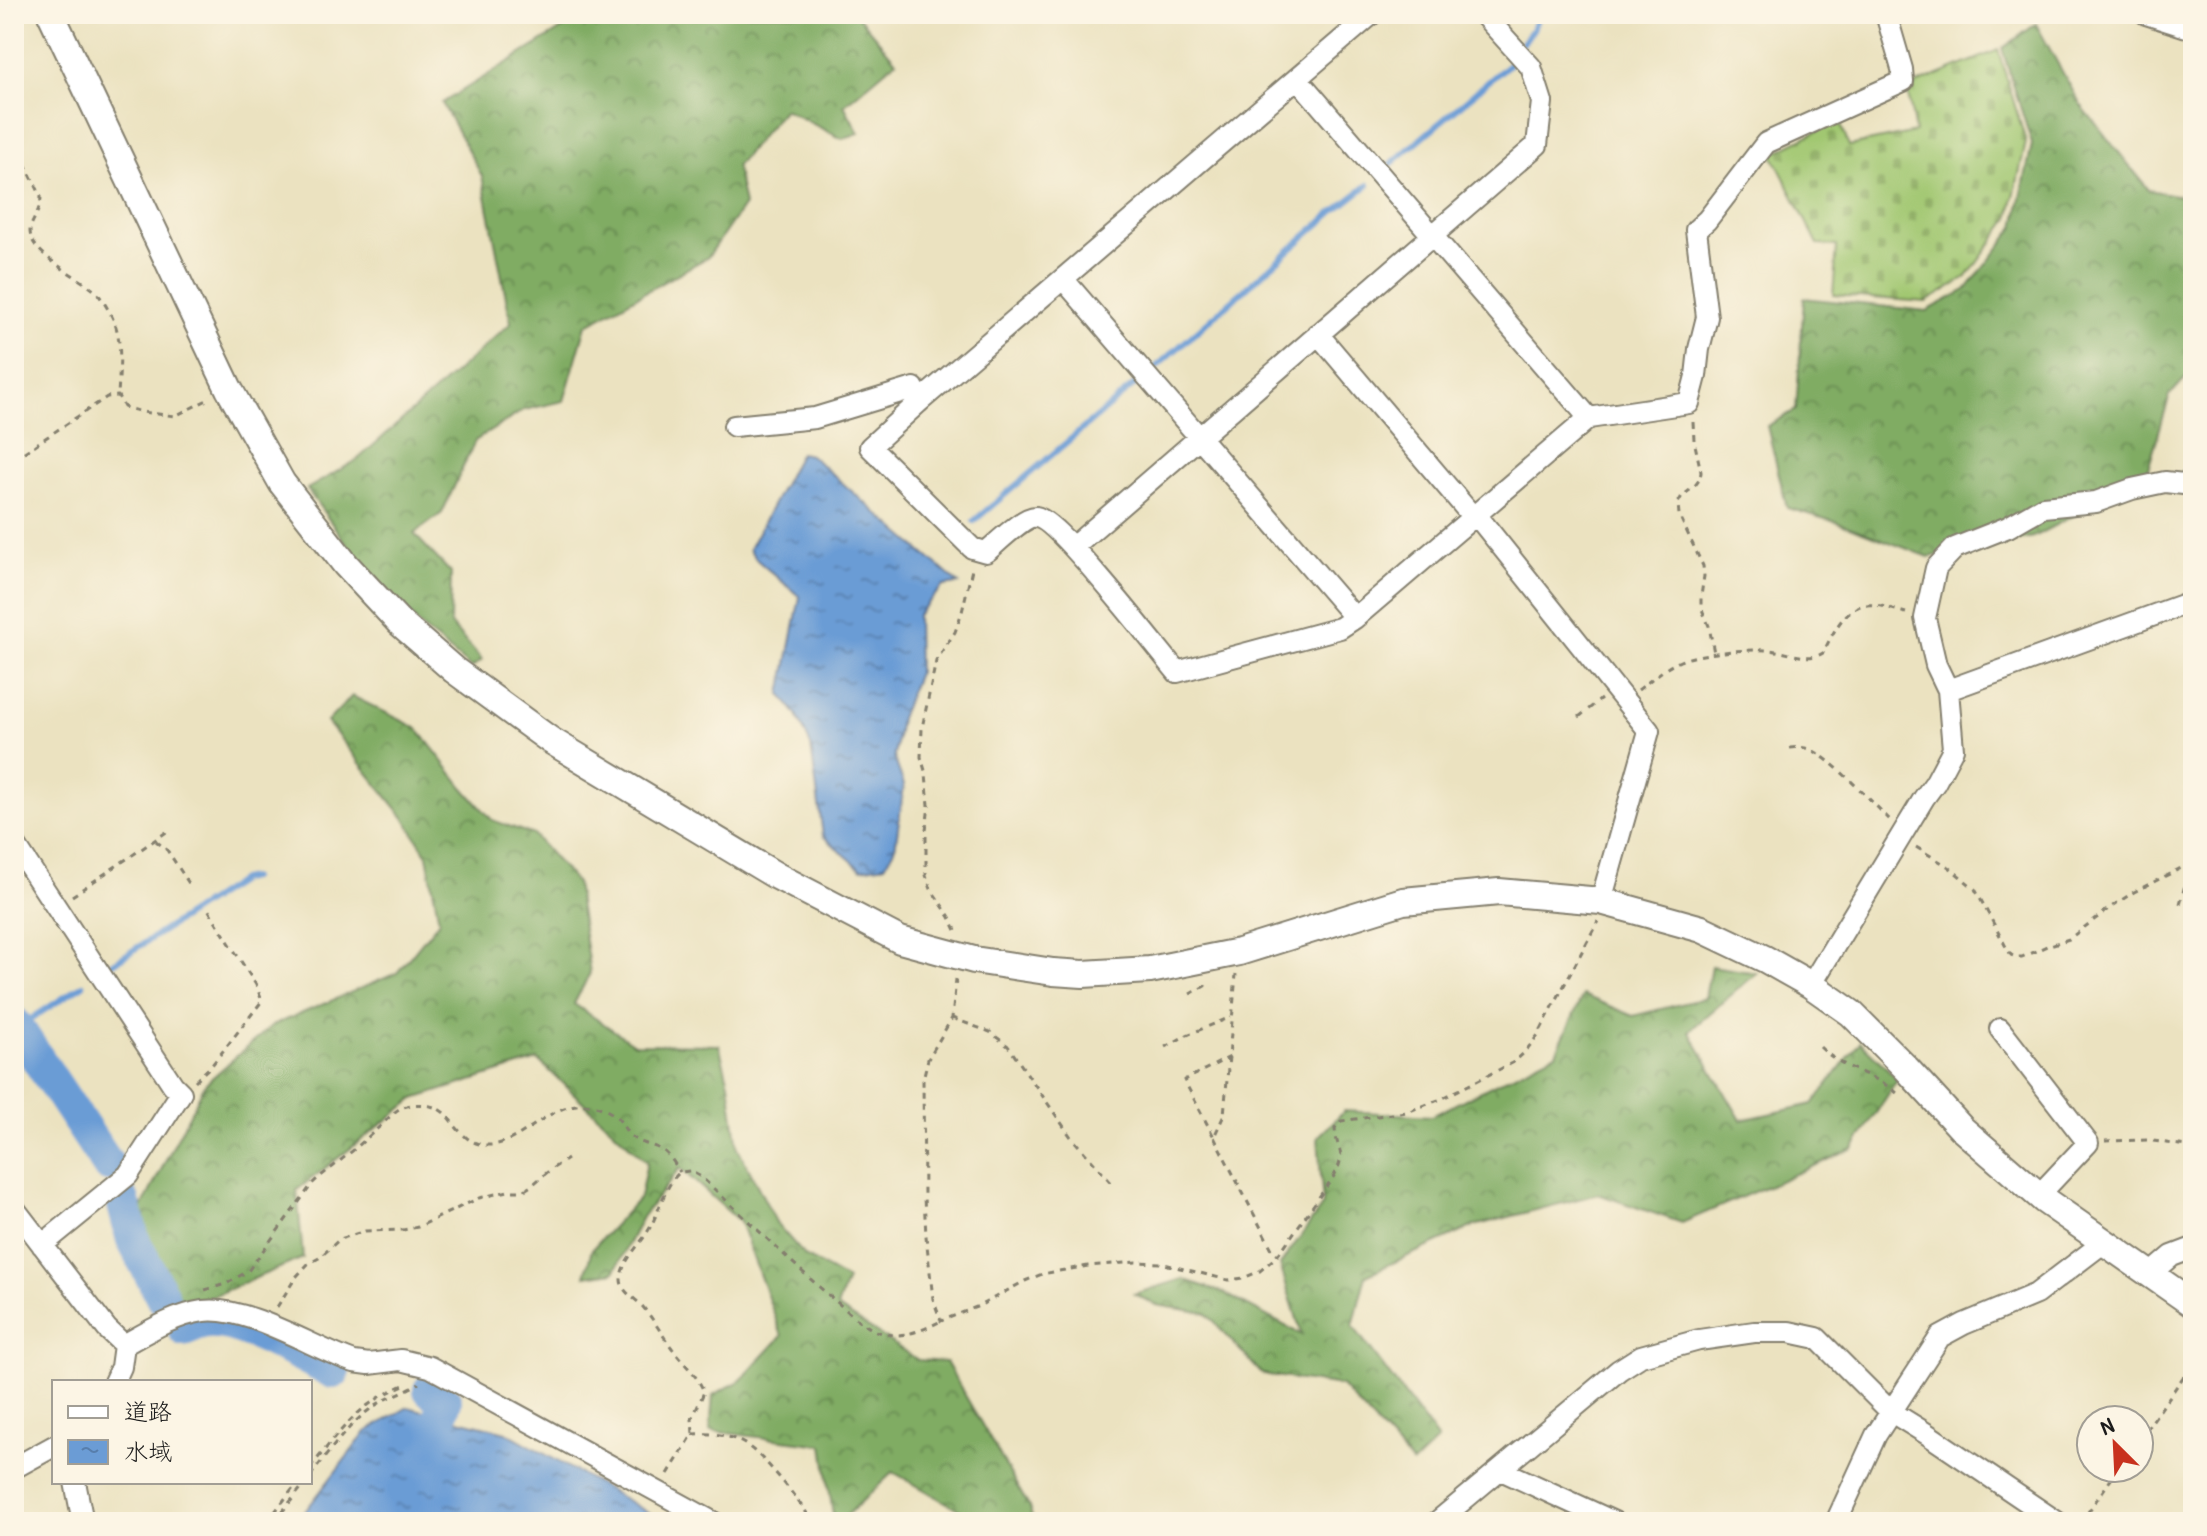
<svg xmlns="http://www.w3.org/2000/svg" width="2207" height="1536" viewBox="0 0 2207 1536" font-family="'Patrick Hand','Klee One',sans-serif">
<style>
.forest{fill:url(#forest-crowns);stroke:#4e6440;stroke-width:2}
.cemetery{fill:url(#cemetery-stones);stroke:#5e7246;stroke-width:2}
.water{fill:url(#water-ripples);stroke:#445c78;stroke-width:2}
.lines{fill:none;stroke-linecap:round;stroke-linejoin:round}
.stream{stroke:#6b9cd5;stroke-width:6}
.river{stroke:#6b9cd5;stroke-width:34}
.minor-casing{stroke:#847f6e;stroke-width:24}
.tertiary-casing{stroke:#847f6e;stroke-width:30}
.path{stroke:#847f6e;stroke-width:3;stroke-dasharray:6 6;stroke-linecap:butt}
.minor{stroke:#fff;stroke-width:20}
.tertiary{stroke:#fff;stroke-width:26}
</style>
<defs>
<pattern id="forest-crowns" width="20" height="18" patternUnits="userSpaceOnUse" patternTransform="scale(2)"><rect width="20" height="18" fill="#80ac63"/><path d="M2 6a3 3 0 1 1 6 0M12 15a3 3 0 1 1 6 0" fill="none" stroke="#688b51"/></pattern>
<pattern id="cemetery-stones" width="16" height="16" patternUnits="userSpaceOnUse" patternTransform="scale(2)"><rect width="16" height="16" fill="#a1c771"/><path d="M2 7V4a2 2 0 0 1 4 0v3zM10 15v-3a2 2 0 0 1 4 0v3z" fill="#8aaa61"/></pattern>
<pattern id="water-ripples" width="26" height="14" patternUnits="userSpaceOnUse" patternTransform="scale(2)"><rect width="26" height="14" fill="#6b9cd5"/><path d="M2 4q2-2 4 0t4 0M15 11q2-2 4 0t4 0" fill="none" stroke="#577eac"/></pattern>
</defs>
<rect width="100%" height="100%" fill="#fcf5e5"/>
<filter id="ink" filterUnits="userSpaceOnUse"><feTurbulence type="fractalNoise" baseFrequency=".0125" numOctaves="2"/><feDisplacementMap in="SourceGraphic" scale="16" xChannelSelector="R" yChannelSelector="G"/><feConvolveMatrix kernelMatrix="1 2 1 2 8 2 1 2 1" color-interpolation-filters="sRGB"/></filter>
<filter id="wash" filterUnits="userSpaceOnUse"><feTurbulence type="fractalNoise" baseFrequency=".006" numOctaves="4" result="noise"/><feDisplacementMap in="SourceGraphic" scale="32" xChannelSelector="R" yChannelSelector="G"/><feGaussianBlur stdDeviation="1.8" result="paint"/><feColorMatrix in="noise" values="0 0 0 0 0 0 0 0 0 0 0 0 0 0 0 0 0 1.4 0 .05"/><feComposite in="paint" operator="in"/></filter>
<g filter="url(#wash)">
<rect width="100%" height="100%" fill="#ebe2c0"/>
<path class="forest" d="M586 14H856L896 61 844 105 859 133 842 139 784 109 736 166 744 205 708 257 586 325 564 401 524 410 475 441 442 513 414 534 451 573 450 624 482 660 471 668 422 628 364 568 307 489 357 460 511 323 482 176 442 103Z
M2036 24 2080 104 2149 190 2191 198 2193 203V370L2170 395 2145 478 2033 537 1929 557 1836 522 1787 508 1767 426 1796 410 1804 298 1927 311 1966 290 2015 227 2032 144 2002 49Z
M352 696 417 728 463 787 492 820 534 835 576 883 590 973 574 1004 634 1044 719 1045 729 1083 738 1148 777 1224 805 1256 847 1280 837 1307 918 1360 946 1362 1028 1505 1034 1522H969L968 1515 893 1472 840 1522H834L823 1445 710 1431 713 1395 740 1381 782 1336 740 1222 680 1168 642 1217 614 1272 585 1276 592 1249 640 1197 647 1162 538 1060 414 1099 297 1190 303 1258 182 1309 138 1215 205 1084 271 1026 397 973 439 921 427 855 406 820 327 722Z
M1711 966 1757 973 1689 1031 1741 1120 1813 1104 1860 1042 1898 1079 1853 1149 1682 1223 1598 1194 1474 1226 1366 1275 1353 1326 1438 1440 1413 1464 1341 1386 1262 1374 1206 1313 1156 1305 1134 1294 1183 1279 1224 1293 1302 1335 1280 1265 1323 1205 1318 1137 1344 1111 1432 1116 1556 1053 1583 995 1633 1016 1705 998Z"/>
<path class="cemetery" d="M1998 50 2026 142 2009 219 1966 278 1926 302 1833 295 1837 246 1818 245 1772 154 1839 120 1849 146 1915 132 1907 88Z"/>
<path class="water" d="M800 453 810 455 959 584 943 586 917 615 918 673 900 718 894 757 904 785 895 849 885 865 861 869 823 836 811 746 797 715 781 694 800 597 757 560 749 549Z
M408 1407 506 1432 665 1522H297L366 1432Z"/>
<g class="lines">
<path class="stream" d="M1523 43 1534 27 1539 14
M1392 163 1508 65 1514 57
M1155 368 1332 213 1368 185
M974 521 1139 381
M112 964 241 880 251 878
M17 1028 83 985"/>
<path class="river" d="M14 1023 108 1165
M123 1201 133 1240 163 1298
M184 1329C194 1325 205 1321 215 1322 246 1323 304 1358 333 1372
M428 1457 445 1401 430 1390"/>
</g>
</g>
<g filter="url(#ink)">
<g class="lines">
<g class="minor-casing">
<path id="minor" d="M1372 14 919 402 870 447 972 548 986 552C996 544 1025 515 1036 517 1057 519 1158 649 1177 672L1340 628 1355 618 1589 418 1689 403 1696 376 1699 349 1707 317 1696 230 1707 220 1766 143 1903 81 1902 69 1886 14
M2146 14 2193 29
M1297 78 1589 418
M1064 280 1355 618
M1318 334 1473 517 1482 522 1649 731 1601 901
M734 426 815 418 914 388 919 402
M1073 547 1537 145 1542 102 1531 67 1483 14
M1948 690 1936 665 1925 618 1936 568 1955 548 2008 527 2043 507 2096 502 2132 489 2165 482 2193 485
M14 843 173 1085 181 1093 128 1175 42 1245
M1811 985 1924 798 1935 783 1953 749 1948 690 2193 601
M2000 1029 2088 1143 2039 1195
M14 1208 107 1329 124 1345
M2151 1274 2172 1256 2193 1248
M124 1345C149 1331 175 1315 203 1311 246 1305 313 1348 354 1362L369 1364 401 1360 430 1367 713 1522
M114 1382 121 1367 124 1345
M14 1468 54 1446
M1501 1470 1614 1522
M75 1482 83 1522
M1437 1522 1619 1370 1641 1356 1699 1340 1754 1332H1789L1817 1338 1890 1411 1927 1434 2057 1522
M1836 1522 1876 1435 1940 1337 1964 1324 2036 1294 2103 1243"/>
</g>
<g class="tertiary-casing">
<path id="tertiary" d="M51 14 229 389 282 483 346 565 400 623 454 670 550 740 775 875 900 940 974 960 1053 972 1083 974 1150 970 1239 952 1403 901 1499 892 1601 901 1702 929 1765 959 1811 985 1851 1013 1906 1068 1961 1128 2044 1200 2193 1304"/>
</g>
<path class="path" d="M14 142 41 196C41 212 30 222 30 231 30 256 84 278 98 294 104 302 110 312 114 321 123 344 119 372 118 396
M1693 422 1694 440 1701 472 1700 479 1694 487 1682 496 1678 503 1679 515 1703 566 1704 576 1701 596V607L1709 626 1714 653
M14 459 107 397 118 396 124 407 142 412 175 416 209 399
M1638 690C1651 680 1664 668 1680 661 1699 653 1745 649 1767 650 1784 650 1807 663 1823 653 1832 635 1844 607 1866 605 1878 603 1894 610 1906 613
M1579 717 1601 699
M1790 748C1796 747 1803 747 1809 749 1828 755 1874 804 1890 820
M156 841 167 850 192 888
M1916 847 1949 867 1975 889 2005 945 2011 955 2016 957H2022L2047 946 2069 939 2111 907 2134 892 2193 862
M72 896 168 831
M2180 904 2185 885 2193 869
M956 930 950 917 931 889 926 875V830L929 805 926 774 921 757 922 728 936 661 955 632 962 612 972 569
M956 979 952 1018 928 1059 923 1079 924 1197 926 1236 933 1299 941 1321 979 1306 1025 1281 1042 1274 1088 1266 1136 1262 1160 1263 1228 1280 1243 1278 1260 1271 1278 1255 1334 1176C1348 1150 1336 1152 1335 1128L1341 1121 1407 1112 1441 1099 1514 1062 1525 1052 1538 1035 1598 921
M1190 994 1205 986V982
M952 1018 990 1032 1008 1046 1071 1137 1114 1186
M1165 1047 1187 1035 1231 1017
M1820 1047C1843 1070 1874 1073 1898 1094
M1230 1057 1184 1080 1214 1137 1224 1115 1236 974
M195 1081 212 1065 262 1001 256 985 208 909
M1214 1137 1273 1251 1278 1255
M2105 1141 2147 1140 2193 1147
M205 1290 226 1284 248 1271 313 1183C322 1174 332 1168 341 1160 354 1150 366 1139 378 1128 386 1122 391 1113 401 1108 415 1102 436 1103 447 1116 459 1130 468 1146 490 1145 530 1143 562 1081 613 1114 622 1120 624 1131 632 1137 642 1145 656 1145 665 1152 671 1157 676 1166 680 1172
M277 1307 296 1277 308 1264 319 1258 340 1239 365 1231 403 1230 418 1227 479 1198 508 1191H523L531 1186 550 1170 567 1159
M693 1434C708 1433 723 1434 737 1440 762 1450 797 1499 813 1522
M2139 1440 2193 1363
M310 1468C341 1430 357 1405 404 1385
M668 1474 693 1434 692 1419 704 1392C697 1374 683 1364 672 1348 662 1335 654 1320 643 1307 636 1298 621 1293 621 1279 621 1262 640 1245 648 1231 660 1212 663 1187 680 1172L690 1171 701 1177C745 1217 787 1259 832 1298 847 1310 864 1328 882 1333 903 1339 923 1330 941 1321
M310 1476C328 1454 345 1428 369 1410 384 1398 403 1393 419 1383
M267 1522 298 1482
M274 1522 306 1482
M2081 1522 2119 1468"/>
<use href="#minor" class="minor"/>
<use href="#tertiary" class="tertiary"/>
</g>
</g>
<rect width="2207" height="1536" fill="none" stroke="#fcf5e5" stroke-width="48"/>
<rect x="52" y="1380" width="260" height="104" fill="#fcf5e5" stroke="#a29e95" stroke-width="2"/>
<rect x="68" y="1406" width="40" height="12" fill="#ffffff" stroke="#a29e95" stroke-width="2"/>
<text x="124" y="1420" font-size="24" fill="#1c1c1c">道路</text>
<rect x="68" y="1440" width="40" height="24" fill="url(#water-ripples)" stroke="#a29e95" stroke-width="2"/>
<text x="124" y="1460" font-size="24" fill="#1c1c1c">水域</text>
<g transform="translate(2115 1444) rotate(336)"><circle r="38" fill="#fcf5e5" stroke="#a29e95" stroke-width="2"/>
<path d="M0-6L14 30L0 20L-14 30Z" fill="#c8321e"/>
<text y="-12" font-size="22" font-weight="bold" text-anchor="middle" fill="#1c1c1c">N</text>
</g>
</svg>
